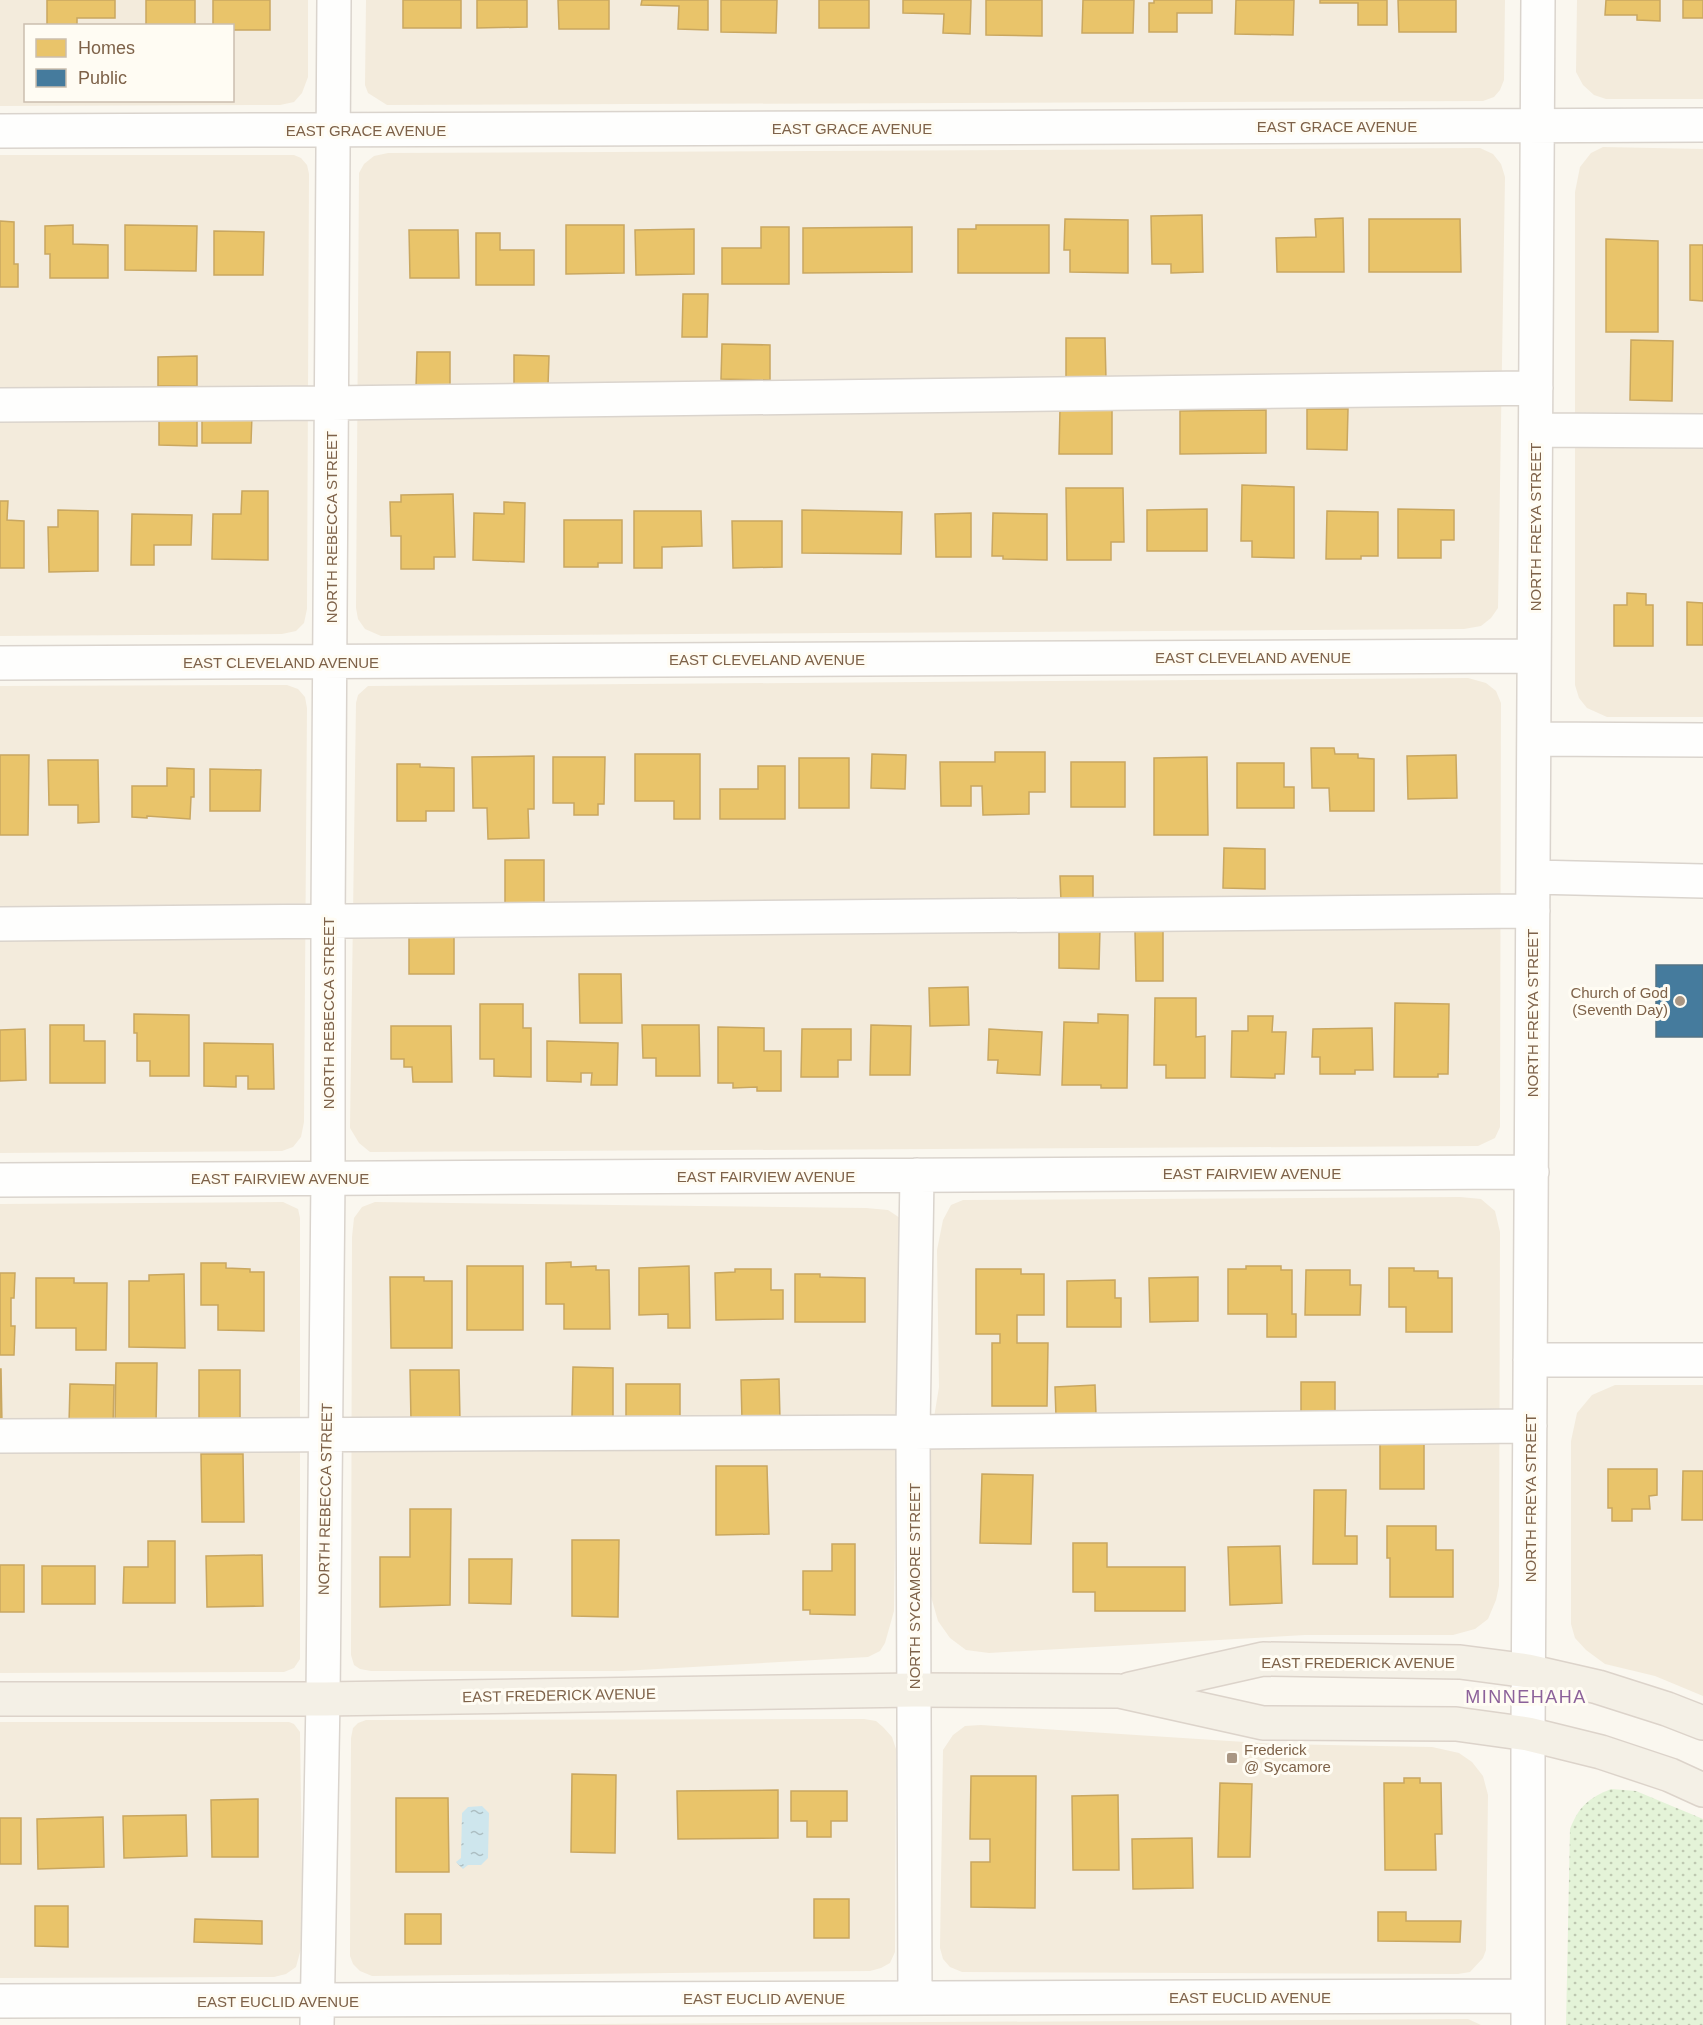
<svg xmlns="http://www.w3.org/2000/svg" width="1703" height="2025" viewBox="0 0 1703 2025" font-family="Helvetica,sans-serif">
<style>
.residential{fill:#f3ebdc;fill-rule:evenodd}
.grass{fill:url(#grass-dots)}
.water{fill:url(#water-ripples)}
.homes{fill:#e9c46a;stroke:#c9a760;stroke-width:1.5}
.public{fill:#457b9d;stroke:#567484;stroke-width:1.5}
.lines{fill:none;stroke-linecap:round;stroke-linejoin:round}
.minor-casing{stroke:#dad4cd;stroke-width:36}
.major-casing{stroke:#dcd3ca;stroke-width:36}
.minor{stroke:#fefefd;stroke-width:33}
.major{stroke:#f4f0e6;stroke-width:33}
.poi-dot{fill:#a99683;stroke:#fffcf3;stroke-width:2}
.labels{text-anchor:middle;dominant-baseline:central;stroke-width:6;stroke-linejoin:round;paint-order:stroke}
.street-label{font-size:15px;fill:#7e6249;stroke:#fffcf3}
.poi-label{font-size:15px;fill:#7e6249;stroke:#fffcf3;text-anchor:end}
.quarter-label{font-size:18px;letter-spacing:1.5px;fill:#8c619a;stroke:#fffcf3}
</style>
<defs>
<pattern id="grass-dots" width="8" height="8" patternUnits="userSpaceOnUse" patternTransform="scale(1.5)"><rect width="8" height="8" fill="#e4f3d8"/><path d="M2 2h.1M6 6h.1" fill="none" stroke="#bec8b1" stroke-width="1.8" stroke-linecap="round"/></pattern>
<pattern id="water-ripples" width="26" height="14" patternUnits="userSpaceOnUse" patternTransform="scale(1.5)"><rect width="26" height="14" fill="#cee6ed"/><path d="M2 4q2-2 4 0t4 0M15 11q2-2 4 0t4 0" fill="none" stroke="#acbec2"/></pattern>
</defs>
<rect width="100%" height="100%" fill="#faf7ef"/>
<path class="residential" d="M0 0H308V77L302 93 294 102 280 105 0 106ZM26 26H232V100H26Z
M366 0H1505L1504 80 1500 90 1494 97 1483 101 387 105 368 93 365 85Z
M1577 0H1703V99H1606L1594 95 1583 85 1576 72Z
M1603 147 1703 149V717H1607L1587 708 1579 698 1575 685V192L1580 167 1591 153Z
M1480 148 1493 154 1501 164 1505 177 1498 608 1491 618 1481 626 1464 629 381 636 365 629 358 619 356 608 359 173 364 164 374 156 388 153Z
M0 155H294L301 158 307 165 309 174 307 609 304 623 296 631 282 634 0 636Z
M1468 678 1486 683 1496 691 1501 703 1500 1127 1495 1138 1478 1146 370 1152 359 1143 350 1128 356 703 358 695 368 686Z
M287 685 298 689 305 697 307 708 304 1122 301 1137 293 1147 282 1151 0 1153V686Z
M1460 1197 1481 1199 1495 1211 1500 1232 1499 1586 1496 1600 1488 1619 1475 1629 1453 1635H1305L989 1653 966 1650 950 1638 938 1621 926 1579 927 1460 939 1387 937 1250 943 1220 951 1205 963 1200Z
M283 1202 298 1209 300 1218V1659L294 1668 284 1672 0 1673V1204Z
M375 1202 866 1208 888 1210 900 1218 894 1611 885 1643 880 1651 868 1657 622 1671H371L360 1669 354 1665 351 1655 352 1237 354 1218 362 1207Z
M1615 1385H1703V1696L1655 1676 1605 1664 1586 1650 1575 1638 1571 1624V1441L1577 1413 1592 1395Z
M864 1719 876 1721 883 1727 892 1737 896 1749 895 1952 890 1963 881 1968 870 1971 372 1976 360 1971 353 1964 350 1956 351 1738 353 1728 358 1723 366 1720Z
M0 1722H289L294 1724 300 1732 303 1941 296 1967 286 1974 274 1977 0 1978Z
M981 1725 1277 1744 1432 1747 1459 1753 1472 1762 1483 1776 1488 1795 1486 1950 1483 1958 1470 1972 1458 1974 962 1972 950 1967 943 1959 940 1948 943 1750 953 1735 965 1726Z
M1468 2019 1481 2025H435Z"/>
<path class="grass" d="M1611 1789 1636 1791 1703 1819V2025H1566L1570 1829C1579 1806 1589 1798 1611 1789Z"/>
<path class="water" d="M482 1806 489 1813 488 1858 481 1865H468L463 1869 456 1862 461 1858 462 1813 468 1807Z"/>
<path class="homes" d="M47 0H115V18H77V26H47Z
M146 0H195V26H146Z
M213 0H270V30H232V26H213Z
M403 0H461V28H403Z
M477 0H527V27L477 28Z
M558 0H609V29H559Z
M642 0H708V30L678 29 679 6 641 5Z
M721 0H777L776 33 721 32Z
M819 0H869V28H819Z
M903 0H971L970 34 943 33 944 14 903 13Z
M986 0H1042V36L986 35Z
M1083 0H1134L1133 33H1082Z
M1154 0H1212V13H1177V32H1149V3H1154Z
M1236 0H1294L1293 35 1235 34Z
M1320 0H1387V25H1358V3H1320Z
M1398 0H1456V32H1399Z
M1606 0H1660V21L1637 20V15H1605Z
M1683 0H1703V18H1683Z
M1202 215 1203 272 1171 273V264H1152L1151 216Z
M1343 218 1344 272H1277L1276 238 1316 237 1315 219Z
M1065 219 1128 220V273L1070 272V250H1064Z
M1369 219H1460L1461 272H1369Z
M0 221 14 222V264H18V287H0Z
M73 225V244L108 245V278H50V254H45V226Z
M125 225 197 226 196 271 125 270Z
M566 225H624V273L566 274Z
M976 225H1049V273H958V229H976Z
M761 227H789V284H722V248H761Z
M912 227V272L803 273V228Z
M694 229V274L636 275 635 230Z
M409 230H458L459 278H410Z
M214 231 264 232 263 275H214Z
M476 233H500V250H534V285H476Z
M1606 239 1658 241V332H1606Z
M1690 245H1703V301L1690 300Z
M683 294H708L707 337H682Z
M1066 338H1105L1106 380H1066Z
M1631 340 1673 341 1672 401 1630 400Z
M722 344 770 345V380L721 379Z
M417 352H450V388H416Z
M514 355 549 356 548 386H514Z
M197 356V386H158V357Z
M1060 409H1112V454H1059Z
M1307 409H1348L1347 450 1307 449Z
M1266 410V453L1180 454V411Z
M159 415H197V446L159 445Z
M202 415H252L251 443H202Z
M1242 485 1294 487V558L1252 557V541H1241Z
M1066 488H1123L1124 542H1111V560H1067Z
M242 491H268V560L212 559 213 514H241Z
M453 494 455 557H434V569H401V536H391L390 502H401V495Z
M0 501H8L7 520 24 521V568H0Z
M504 502 525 503 524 562 473 560 474 513 504 514Z
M1207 509V551H1147V510Z
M1398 509 1454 510V540H1441V558H1398Z
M58 510 98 511V571L49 572 48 527H58Z
M802 510 902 512 901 554 802 553Z
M634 511H701L702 546 662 547V568H634Z
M1327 511 1378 512V556H1361V559H1326Z
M971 513V557H936L935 514Z
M993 513 1047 514V560L1003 559V556H992Z
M132 514 192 515 191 545H154V565H131Z
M564 520H622V563H598V567H564Z
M732 521H782V567L733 568Z
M1627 593 1646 594V605H1653V646H1614V605H1627Z
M1687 602 1703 603V645H1687Z
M1311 748H1334L1335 754H1358V758L1374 759V811H1330L1329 788H1312Z
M995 752H1045V792H1029V814L983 815 982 786H971V806H941L940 762H995Z
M635 754H700V819H674V801H635Z
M872 754 906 755 905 789 871 788Z
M0 755H29L28 835H0Z
M1456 755 1457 798 1408 799 1407 756Z
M534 756V809H528L529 838 488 839 487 808H473L472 757Z
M553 757H605L604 804H598V815H574V803H553Z
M1207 757 1208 835H1154V758Z
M799 758H849V808H799Z
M48 760H98L99 822 78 823V805H49Z
M1071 762H1125V807H1071Z
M1237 763H1284V787H1294V808H1237Z
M397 764H420V767L454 768V811H426V821H397Z
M758 766H785V819H720V789H758Z
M167 768 194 769V797H191L190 819 147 816V818L132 817V786H167Z
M210 769 261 770 260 811H210Z
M1224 848 1265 849V889L1223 888Z
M505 860H544V907L505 906Z
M1060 876H1093V901L1061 902Z
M1059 928H1100L1099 969 1059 968Z
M409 930H454V974H409Z
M1135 931H1163V981H1136Z
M579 974H621L622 1023H580Z
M968 987 969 1025 930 1026 929 988Z
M1155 998H1196V1037L1205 1036V1078H1166V1065H1154Z
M1395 1003 1449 1004 1448 1074H1438V1077H1394Z
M480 1004H523V1028H531V1077L494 1076V1059H480Z
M134 1014 189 1015V1076H150V1061H137V1033H134Z
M1098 1014 1128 1015 1127 1088H1101V1085H1062L1064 1022 1098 1023Z
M1248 1016H1273L1272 1032H1286L1284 1074H1275V1078L1231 1077 1232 1031H1248Z
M50 1025H84V1041H105V1083H50Z
M642 1025H699L700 1076H656V1058H643Z
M871 1025 911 1026 910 1075H870Z
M391 1026H451L452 1082H413L412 1067H404V1059H391Z
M718 1027 764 1028V1051H781V1091H757V1087L733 1088V1083H718Z
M1372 1028 1373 1070H1355V1074H1320V1057H1312L1313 1029Z
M25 1029 26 1080 0 1081V1030Z
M802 1029H851V1060H838V1077H801Z
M989 1029 1042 1032 1040 1075 997 1073 998 1060H988Z
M547 1041 618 1043 617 1085H591L592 1073H581V1082L547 1081Z
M204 1043 273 1044 274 1089H248V1076H236V1087L204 1086Z
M571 1262V1267L596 1266V1270H609L610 1329H564V1304H546V1263Z
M201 1263H226V1268L250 1269V1272H264V1331L218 1330V1305H201Z
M467 1266H523V1330H467Z
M689 1266 690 1328H668V1314L639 1315V1268Z
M1246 1266H1281V1270H1292V1314H1296V1337H1267V1314H1228V1269H1246Z
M1389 1268H1414V1271H1438V1278H1452V1332H1406V1307H1389Z
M735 1269H771V1290H783V1319L716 1320 715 1273 735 1272Z
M976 1269H1021V1274H1044V1315H1017V1343H1048L1047 1406H992V1343H1000V1334H976Z
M1306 1270H1350V1285H1361L1360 1315H1305Z
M0 1273H15L14 1298H11V1326H15L14 1355H0Z
M184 1274 185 1348 129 1347V1281H149V1275Z
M795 1274H820V1277L865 1278V1322H795Z
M390 1277H424V1281H452V1348H391Z
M1198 1277V1321L1150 1322 1149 1278Z
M36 1278H74V1283H107L106 1350H76V1328H36Z
M1115 1280V1298H1121V1327H1067V1281Z
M116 1363H157L156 1425 115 1424Z
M573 1367 613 1368V1417H572Z
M0 1369H1L2 1424H0Z
M199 1370H240V1423H199Z
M410 1370H459L460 1421H411Z
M779 1379 780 1420 742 1421 741 1380Z
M1301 1382H1335V1415H1301Z
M70 1384 114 1385 113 1425 69 1424Z
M626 1384H680V1423H626Z
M1095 1385 1096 1415 1056 1417 1055 1387Z
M1380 1444H1424V1489H1380Z
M201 1454H243L244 1522H202Z
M716 1466H767L769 1534 716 1535Z
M1608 1469H1657V1495L1649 1496 1650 1509H1632V1521H1612V1508H1608Z
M1683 1471H1703V1520H1682Z
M982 1474 1033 1475 1031 1544 980 1543Z
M1314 1490H1346L1345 1536H1357V1564H1313Z
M410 1509H451L450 1605 380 1607V1557H410Z
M1387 1526H1436V1550H1453V1597H1390V1558H1387Z
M572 1540H619L618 1617 572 1616Z
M148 1541H175V1603H123L124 1567H148Z
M1073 1543H1107V1567H1185V1611H1095V1592H1073Z
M832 1544H855V1615L810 1614V1610H803V1571H832Z
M1280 1546 1282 1603 1230 1605 1228 1547Z
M262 1555 263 1606 207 1607 206 1556Z
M469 1559H512L511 1604 469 1603Z
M0 1565H24V1612H0Z
M42 1566H95V1604H42Z
M572 1774 616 1775 615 1853 571 1852Z
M971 1776H1036L1035 1908 971 1907V1862H990V1839H970Z
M1404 1778H1420V1783H1441L1442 1834H1435L1436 1870H1385L1384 1783H1404Z
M1220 1783 1252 1784 1250 1857H1218Z
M778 1790V1838L678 1839 677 1791Z
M791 1791H847V1821H831V1837H807V1821H791Z
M1118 1795 1119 1870H1073L1072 1796Z
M396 1798H448L449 1872H396Z
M258 1799V1857H212L211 1800Z
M186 1815 187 1856 124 1858 123 1816Z
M103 1817 104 1867 38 1869 37 1819Z
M0 1818H21V1864H0Z
M1192 1838 1193 1888 1133 1889 1132 1839Z
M814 1899H849V1938H814Z
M35 1906H68V1947L35 1946Z
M1378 1912H1406V1921H1461L1460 1942 1378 1941Z
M405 1914H441V1944H405Z
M195 1919 262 1921V1944L194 1942Z"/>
<path class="public" d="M1656 965H1703V1037H1656Z"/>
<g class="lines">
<g class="minor-casing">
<path id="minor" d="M0 131 1703 125
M0 405 331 403 1536 388
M1536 430 1703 431
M0 663 1534 656
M1534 739 1703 740
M1533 877 1703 881
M0 924 1533 911
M0 1180 1532 1172
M1530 1360H1703
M0 1436 913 1432 1530 1426
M915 1997 913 1432 917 1175
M0 2001 1528 1996
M317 2025 323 1699 328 1178V922L334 0
M1528 2025V1734L1538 0"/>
</g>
<g class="major-casing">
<path id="major" d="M1130 1689 1263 1659 1460 1662 1528 1671 1598 1687 1667 1709 1703 1723
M0 1699H323L915 1690 1119 1691 1263 1723 1456 1724 1528 1734 1601 1752 1670 1775 1703 1790"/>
</g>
<use href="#minor" class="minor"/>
<use href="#major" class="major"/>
</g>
<g class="poi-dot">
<circle cx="1680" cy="1001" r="6"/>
<rect x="1226" y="1752" width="12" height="12" rx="3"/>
</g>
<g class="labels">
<g class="street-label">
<text x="1337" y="126">EAST GRACE AVENUE</text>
<text x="852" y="128">EAST GRACE AVENUE</text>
<text x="366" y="130">EAST GRACE AVENUE</text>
<text transform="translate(331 527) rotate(-90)">NORTH REBECCA STREET</text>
<text transform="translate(1535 527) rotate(-90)">NORTH FREYA STREET</text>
<text x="1253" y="657">EAST CLEVELAND AVENUE</text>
<text x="767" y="659">EAST CLEVELAND AVENUE</text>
<text x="281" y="662">EAST CLEVELAND AVENUE</text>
<text transform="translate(328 1013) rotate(-90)">NORTH REBECCA STREET</text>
<text transform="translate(1532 1013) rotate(-90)">NORTH FREYA STREET</text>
<text x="1252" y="1173">EAST FAIRVIEW AVENUE</text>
<text x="766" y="1176">EAST FAIRVIEW AVENUE</text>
<text x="280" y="1178">EAST FAIRVIEW AVENUE</text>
<text transform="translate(1530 1498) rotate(-90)">NORTH FREYA STREET</text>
<text transform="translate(325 1499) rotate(-89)">NORTH REBECCA STREET</text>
<text transform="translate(914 1586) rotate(-90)">NORTH SYCAMORE STREET</text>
<text x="1358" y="1662">EAST FREDERICK AVENUE</text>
<text transform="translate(559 1695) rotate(-1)">EAST FREDERICK AVENUE</text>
<text x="1250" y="1997">EAST EUCLID AVENUE</text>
<text x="764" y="1998">EAST EUCLID AVENUE</text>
<text x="278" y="2001">EAST EUCLID AVENUE</text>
</g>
<g class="poi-label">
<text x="1668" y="992">Church of God<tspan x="1668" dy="17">(Seventh Day)</tspan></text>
<text x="1244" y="1749" text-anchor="start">Frederick<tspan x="1244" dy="17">@ Sycamore</tspan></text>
</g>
<g class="quarter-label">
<text x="1526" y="1697">MINNEHAHA</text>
</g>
</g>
<rect x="24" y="24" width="210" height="78" fill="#fffcf3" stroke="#cbbeaf" stroke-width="1.5"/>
<rect x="36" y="39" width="30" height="18" fill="#e9c46a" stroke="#cbbeaf" stroke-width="1.5"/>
<text x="78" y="54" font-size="18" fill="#7e6249">Homes</text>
<rect x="36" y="69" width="30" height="18" fill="#457b9d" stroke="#cbbeaf" stroke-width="1.5"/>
<text x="78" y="84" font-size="18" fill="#7e6249">Public</text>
</svg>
